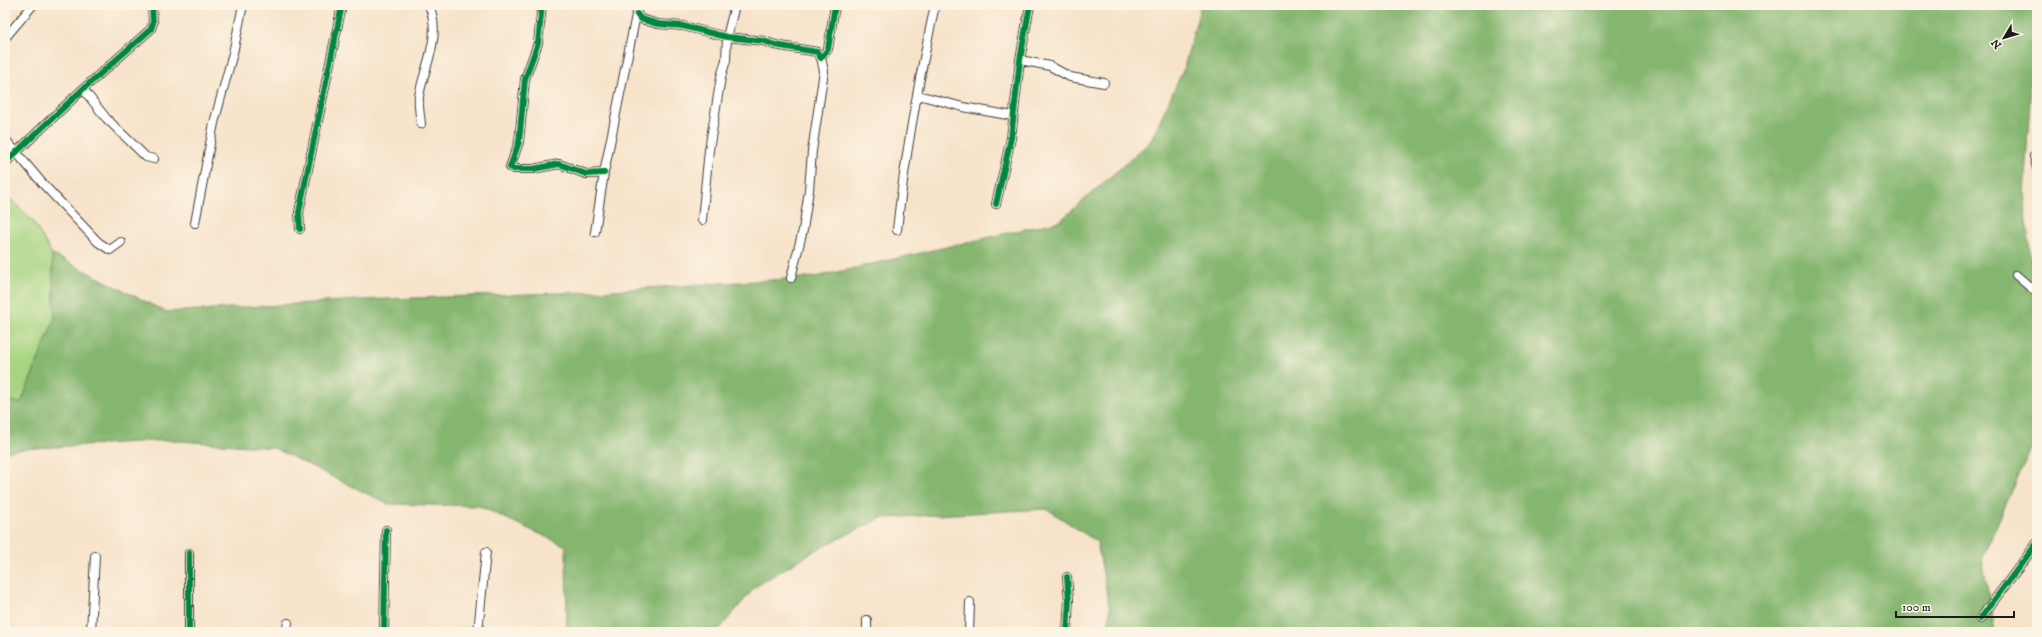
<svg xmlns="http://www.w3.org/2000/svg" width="2042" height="637" viewBox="0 0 2042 637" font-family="'IM FELL DW Pica',serif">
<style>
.green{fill:#a7d481;stroke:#62784e}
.forest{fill:#85b66f;stroke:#506946}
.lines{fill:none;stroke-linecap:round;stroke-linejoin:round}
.street-casing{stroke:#3d3a36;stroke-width:10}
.street{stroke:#fff;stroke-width:8}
.cycleway-casing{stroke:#fcf5e5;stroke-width:8}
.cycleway{stroke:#00873e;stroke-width:6}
</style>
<rect width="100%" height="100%" fill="#fcf5e5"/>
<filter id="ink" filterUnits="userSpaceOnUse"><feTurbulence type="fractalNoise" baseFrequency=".025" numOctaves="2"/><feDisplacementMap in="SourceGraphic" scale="8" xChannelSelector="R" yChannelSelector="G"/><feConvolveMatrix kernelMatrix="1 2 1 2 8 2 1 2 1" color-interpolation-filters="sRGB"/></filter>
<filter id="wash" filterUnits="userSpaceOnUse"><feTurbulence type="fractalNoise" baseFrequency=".012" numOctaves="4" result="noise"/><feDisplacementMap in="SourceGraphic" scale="16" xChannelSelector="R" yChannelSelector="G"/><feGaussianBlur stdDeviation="0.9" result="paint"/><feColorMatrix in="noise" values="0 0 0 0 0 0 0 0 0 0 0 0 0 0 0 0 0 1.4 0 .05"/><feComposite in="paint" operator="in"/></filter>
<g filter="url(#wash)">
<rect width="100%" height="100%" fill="#f7e3ca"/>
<path class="green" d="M5 193 33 221 52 254 55 318 21 403 5 400Z"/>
<path class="forest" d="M1201 5H2036L2024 194 2037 318V435L1982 558 1995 632H1107L1110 610 1097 542 1047 509 881 518 816 550 756 586 717 632H567L566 546 479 506 388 504 274 448 168 440 23 449 5 452V400L21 403 55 318 52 254 166 312 359 300 585 292 816 277 1060 221 1150 142 1184 68Z"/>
</g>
<g filter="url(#ink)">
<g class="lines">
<g class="street-casing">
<path id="street" d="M542 5 538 43 525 79 519 142 510 167 514 169H533L559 164 586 174 604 173
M637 14 641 19 658 24 683 26 727 37 764 41 775 45 817 52 821 58 828 49 835 5
M5 38 33 5
M1020 60 1050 66 1070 77 1104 83
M83 89 106 118 146 157 154 159
M918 95 963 107 1013 116
M421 124C420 115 418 105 419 96 425 64 442 37 429 5
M5 139 43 184 98 242 110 250 121 242
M2037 153 2034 156 2037 168
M5 163 83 89 151 29 153 23 152 5
M996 204 1011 138 1020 60 1030 5
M702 220 709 150 721 77 726 60 727 37 735 5
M195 223 214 123 233 53 243 5
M300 229 299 212 342 5
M897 230C905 155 919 79 935 5
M595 232 604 173 638 5
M2016 275 2037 293
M791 278 803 230 809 190 812 151 824 71 821 58
M1067 577 1069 600 1067 632
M1980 619 2037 543
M867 620V632
M91 632 95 556
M189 632V553
M286 632 288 623
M384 632 386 530
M478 632 486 552
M969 632 970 602"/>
</g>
<use href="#street" class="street"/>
<g class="cycleway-casing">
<path id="cycleway" d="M542 5 538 43 525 79 519 142 510 167 514 169H533L559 164 586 174 604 173
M637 14 641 19 658 24 683 26 727 37 764 41 775 45 817 52 821 58 828 49 835 5
M5 163 83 89 151 29 153 23 152 5
M996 204 1011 138 1020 60 1030 5
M300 229 299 212 342 5
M1067 577 1069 600 1067 632
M1980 619 2037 543
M189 632V553
M384 632 386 530"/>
</g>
<use href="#cycleway" class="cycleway"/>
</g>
</g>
<rect width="2042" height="637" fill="none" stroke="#fcf5e5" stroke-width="20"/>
<g transform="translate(2004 38) rotate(232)" stroke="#fcf5e5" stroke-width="3" paint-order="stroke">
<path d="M0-3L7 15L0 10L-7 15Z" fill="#1c1c1c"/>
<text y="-6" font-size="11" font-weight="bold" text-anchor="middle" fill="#1c1c1c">N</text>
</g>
<path d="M1896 611v6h118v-6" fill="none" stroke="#1c1c1c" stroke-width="2"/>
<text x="1902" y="611" font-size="12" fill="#1c1c1c" stroke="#fcf5e5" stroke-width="3" paint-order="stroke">100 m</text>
</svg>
